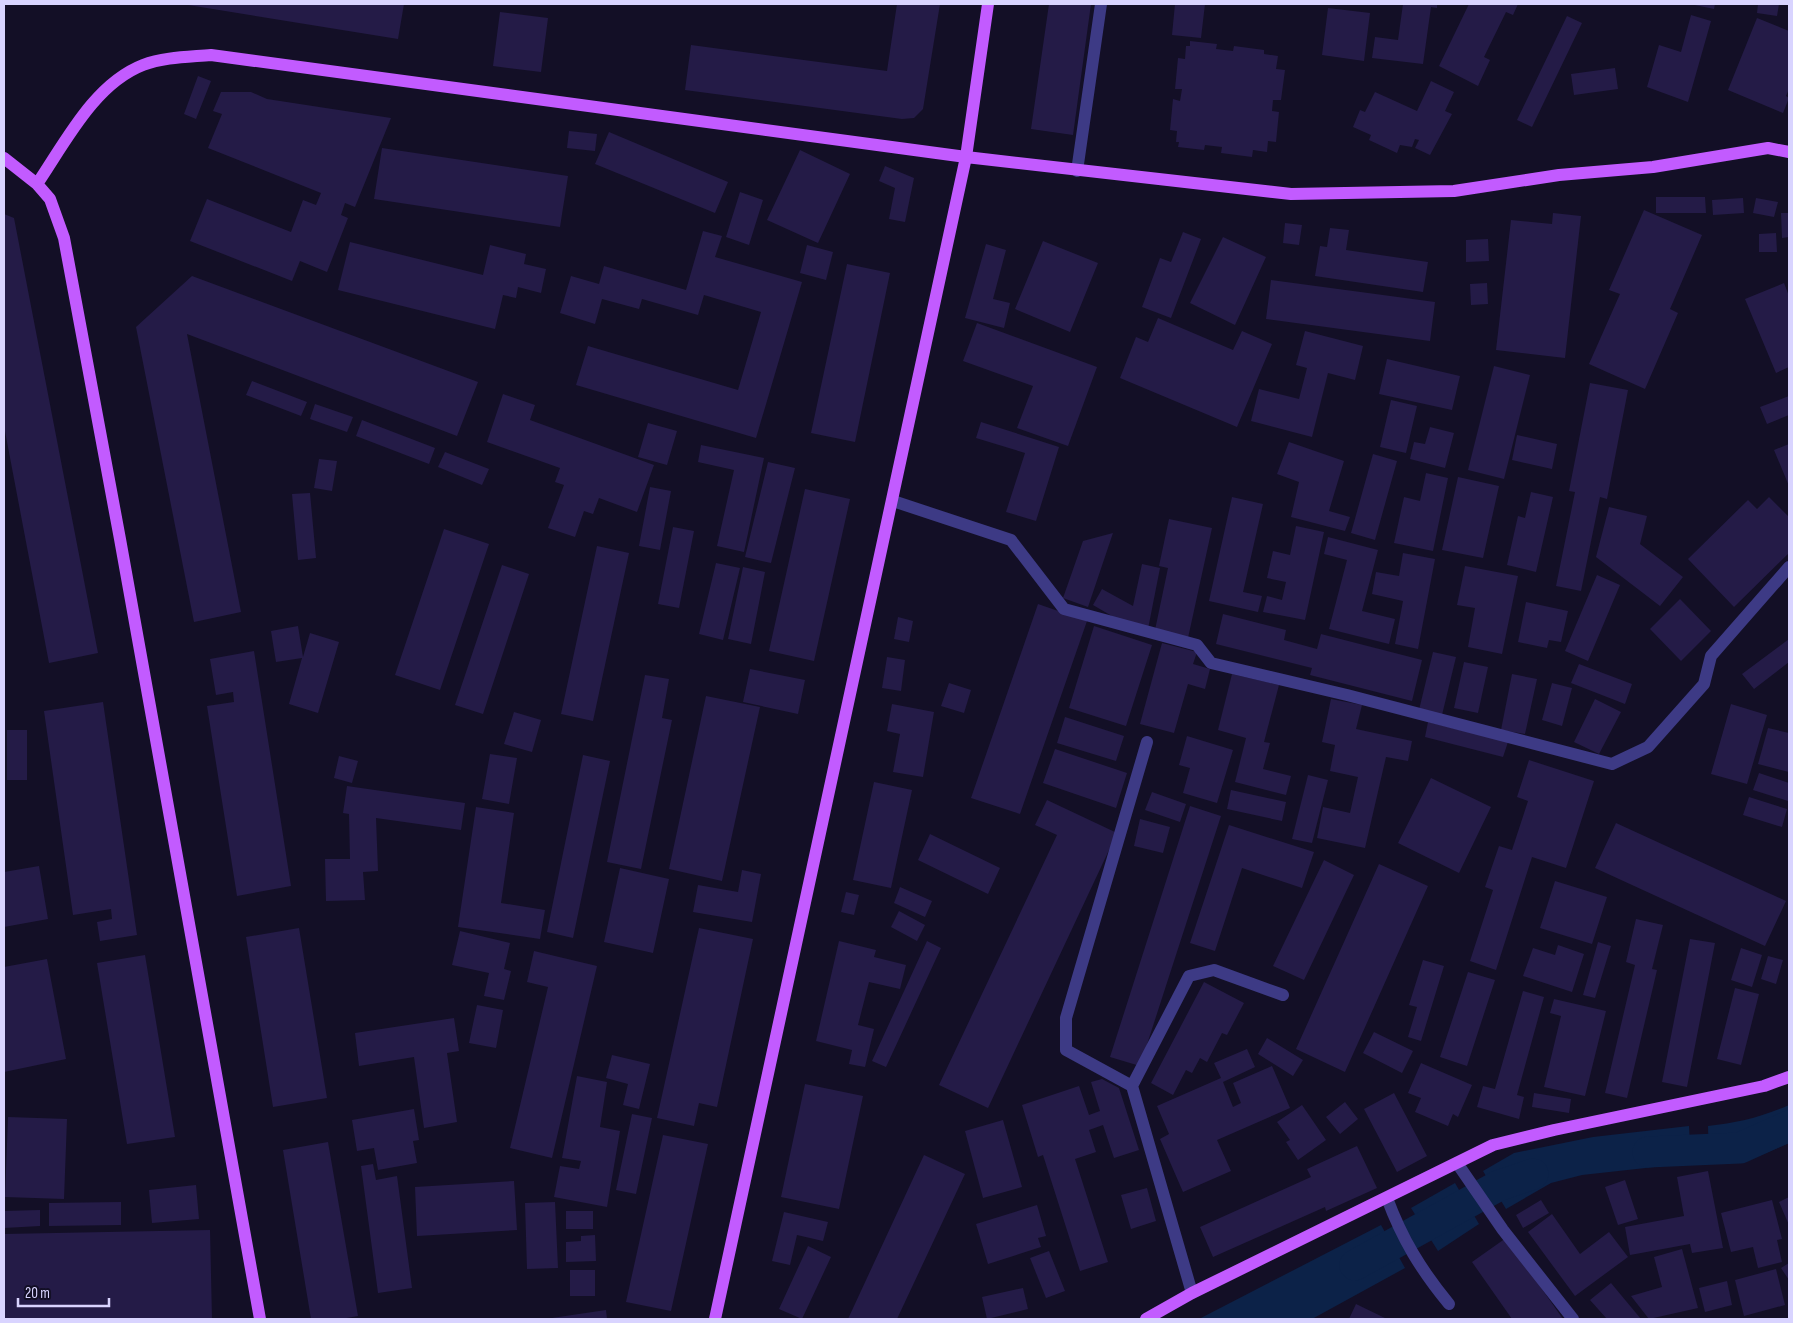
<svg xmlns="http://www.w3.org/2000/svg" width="1793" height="1323" viewBox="0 0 1793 1323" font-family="'Sofia Sans Condensed',sans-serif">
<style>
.water{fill:#0c2248}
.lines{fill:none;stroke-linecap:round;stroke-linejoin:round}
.canal{stroke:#0c2248;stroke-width:31}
.building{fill:#241b47}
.minor{stroke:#3d3a85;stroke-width:12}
.major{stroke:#c25bff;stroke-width:12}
</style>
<rect width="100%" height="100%" fill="#130f26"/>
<path class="water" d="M1789 1105V1143L1759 1156 1709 1164 1708 1126C1737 1123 1762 1117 1789 1105Z
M1689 1126 1691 1163 1582 1175 1551 1183 1506 1209 1483 1171 1514 1153 1593 1137Z
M1455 1183 1479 1224 1438 1251 1411 1208Z
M1381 1225 1405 1268 1312 1319H1199Z"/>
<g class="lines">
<path class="canal" d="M1648 1152 1740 1148 1789 1126
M1355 1265 1498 1186 1533 1174"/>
</g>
<path class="building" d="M182 4H404L398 39Z
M897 4H940L923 109 914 118 902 119 685 90 691 45 887 71Z
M1049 4H1091L1073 135 1031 129Z
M1175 4H1205L1201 38 1172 35Z
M1403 4H1437V8L1431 7 1423 64 1372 58 1375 37 1398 40Z
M1469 4H1518L1513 15 1506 12 1484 57 1490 60 1478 86 1439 66Z
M1690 4H1715L1714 9Z
M1758 4H1779L1777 16 1757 13Z
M1328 8 1370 13 1364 61 1322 55Z
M500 12 548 18 541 72 493 66Z
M1691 15 1711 21 1688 102 1647 87 1659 45 1681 52Z
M1567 16 1582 23 1532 127 1517 120Z
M1757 18 1789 31V89L1786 96 1789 98 1783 113 1728 90Z
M1190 41 1217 44 1216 49 1233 51 1234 46 1264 50V54L1278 56 1276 69 1285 70 1281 100H1273L1272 111 1279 112 1276 142 1268 141 1267 152 1253 150 1252 157 1221 153 1222 147 1205 145 1204 150 1178 147 1179 142H1176L1177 131 1170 130 1173 99 1180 101 1182 89H1175L1178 58 1185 59 1186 46H1190Z
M1615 68 1618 89 1574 95 1571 74Z
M198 76 211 81 196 119 184 114Z
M1431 81 1454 92 1445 111 1452 114 1430 155 1415 148 1419 140 1415 139 1412 147 1400 145 1397 153 1369 140 1371 135 1353 127 1360 110 1365 112 1375 92 1417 111Z
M221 92H251L267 99 391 118 355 207 345 203 341 215 348 218 327 272 300 261 292 281 190 241 207 199 291 232 303 200 316 205 321 193 208 148 222 114 213 111Z
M569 131 597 134 595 151 567 148Z
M609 132 728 182 715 213 595 164Z
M382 148 568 176 560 227 374 199Z
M800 150 850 174 818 243 767 220Z
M885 166 914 178 905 222 889 219 895 188 879 181Z
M740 192 763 200 749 245 726 237Z
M1656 197H1705L1706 213H1656Z
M1743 198 1744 213 1713 215 1712 200Z
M1756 198 1778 202 1774 217 1753 213Z
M1644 210 1702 235 1670 309 1678 313 1645 389 1589 364 1620 294 1609 290Z
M1553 213 1581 216 1565 358 1496 350 1511 220 1552 224Z
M1781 213H1789V237L1782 238Z
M4 214 14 218 98 653 49 663 4 426Z
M1285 223 1302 225 1299 245 1283 243Z
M1330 228 1349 230 1346 250 1428 262 1423 292 1315 276 1320 246 1327 247Z
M703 231 722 236 715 257 802 282 756 438 576 385 588 346 738 390 761 312 704 295 698 315 642 299 639 309 602 299 595 324 560 313 571 276 599 284 604 266 686 290Z
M1183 232 1201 239 1171 318 1142 307 1160 258 1171 262Z
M1776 233 1777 252H1759V234Z
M1223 237 1266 257 1235 325 1190 303Z
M1488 239 1489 261 1466 262V240Z
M1043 241 1098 263 1070 332 1015 309Z
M350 242 483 275 490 245 526 254 524 264 546 269 541 293 518 287 516 298 503 295 495 329 338 290Z
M986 244 1006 250 993 299 1010 303 1004 328 965 318Z
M807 245 833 252 826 280 800 273Z
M847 264 890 273 855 442 811 433Z
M192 276 478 382 457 436 187 334 241 612 194 622 136 327Z
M1271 280 1435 302 1430 341 1266 319Z
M1487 283 1488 304 1471 305 1470 284Z
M1784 283 1789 296V367L1776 373 1745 299Z
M1158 318 1233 350 1242 331 1272 344 1237 427 1120 378 1136 337 1148 342Z
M977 323 1097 367 1068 446 1017 428 1033 386 963 361Z
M1305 331 1363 346 1355 380 1328 373 1312 437 1251 421 1259 389 1299 399 1307 368 1296 365Z
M1387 359 1460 376 1452 410 1379 394Z
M1494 366 1530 375 1504 479 1468 470Z
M252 381 307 402 301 416 246 395Z
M1590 383 1628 390 1607 499 1600 497 1581 591 1556 586 1575 492 1569 491Z
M503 394 535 405 530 420 654 465 637 512 599 498 593 514 584 511 575 537 548 528 564 485 555 482 560 468 487 442Z
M1789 396V415L1767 424 1760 407Z
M1391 400 1417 406 1406 453 1380 447Z
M315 404 353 417 347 432 310 419Z
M362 420 435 448 429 464 356 436Z
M981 422 1059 447 1036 521 1006 512 1025 453 976 438Z
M648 423 677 431 667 465 638 457Z
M1430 427 1454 433 1445 468 1410 459 1414 442 1425 444Z
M1517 435 1557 444 1552 469 1512 460Z
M1289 442 1344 461 1329 511 1350 517 1345 531 1291 517 1299 482 1277 474Z
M1789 444V486L1774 450Z
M701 445 764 458 744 552 717 546 734 470 698 462Z
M445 452 489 469 482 485 438 467Z
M1373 454 1397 461 1375 540 1351 533Z
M319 459 337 461 332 491 314 488Z
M768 462 795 468 771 563 745 557Z
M1426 473 1448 478 1433 551 1394 543 1404 497 1420 501Z
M1458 477 1499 486 1483 558 1442 550Z
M650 487 671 491 660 550 639 546Z
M805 489 850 499 814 661 769 651Z
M1531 492 1553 497 1536 572 1507 565 1518 516 1525 518Z
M310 493 316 558 298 560 292 494Z
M1232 497 1263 504 1243 592 1262 596 1258 612 1209 601Z
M1769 497 1789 517V553L1734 607 1688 559 1748 500 1757 509Z
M1609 507 1647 516 1640 544 1683 577 1660 606 1596 557Z
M1169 519 1212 528 1188 638 1155 630 1168 568 1159 566Z
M1296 526 1324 532 1305 620 1263 612 1267 596 1282 600 1286 582 1267 578 1273 551 1290 555Z
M673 527 694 531 679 608 658 604Z
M444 529 489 544 440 690 395 675Z
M1113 533 1088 607 1063 598 1083 541Z
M1328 537 1378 550 1362 611 1395 619 1389 644 1329 629 1347 560 1324 554Z
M597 546 629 553 593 721 561 714Z
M1403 553 1435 559 1418 649 1395 644 1403 601 1372 594 1376 572 1399 576Z
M716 563 740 568 723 640 699 634Z
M1142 564 1160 568 1148 629 1129 626 1093 605 1102 589 1133 606Z
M502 565 529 574 483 714 455 705Z
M1465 566 1518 576 1502 654 1468 647 1475 608 1457 605Z
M743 567 765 572 751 644 728 639Z
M1597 575 1620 585 1588 661 1565 651Z
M1680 599 1711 631 1681 661 1650 629Z
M1526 602 1568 611 1561 642 1549 640 1547 648 1518 642Z
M1038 604 1087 621 1020 814 971 798Z
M1223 614 1286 630 1284 640 1317 649 1321 634 1422 660 1412 701 1310 675 1312 668 1216 644Z
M898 617 913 621 909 642 894 639Z
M298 626 303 657 310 633 339 642 318 713 289 704 302 658 276 662 271 631Z
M1094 626 1152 645 1126 726 1069 708Z
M1789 639V662L1754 689 1742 674Z
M1162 643 1197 652 1193 664 1210 669 1205 689 1188 684 1174 733 1140 724Z
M254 651 291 886 237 896 207 706 234 702 233 692 216 695 210 659Z
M1433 652 1456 657 1442 715 1419 710Z
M887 657 905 660 901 691 882 688Z
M1464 662 1488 667 1478 713 1454 708Z
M1579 664 1632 684 1625 704 1571 683Z
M750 669 805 680 798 714 743 702Z
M1232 674 1279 685 1264 742 1270 743 1263 769 1291 776 1286 795 1235 782 1246 738 1218 730Z
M1512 674 1537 679 1525 734 1501 730Z
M645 675 669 679 662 718 672 720 641 869 607 862Z
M949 683 971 690 964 713 941 706Z
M1552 683 1572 688 1562 726 1542 720Z
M706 696 760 707 722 881 669 869Z
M1331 699 1362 705 1356 729 1412 741 1408 761 1386 757 1365 848 1317 838 1323 807 1350 813 1358 777 1330 771 1335 745 1322 742Z
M1595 699 1621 712 1599 754 1574 742Z
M103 702 137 935 100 941 97 922 112 919 111 909 73 915 44 711Z
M892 704 934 712 923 777 893 772 900 734 887 731Z
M1731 704 1767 715 1747 784 1711 774Z
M514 712 541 720 532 752 504 744Z
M1065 717 1124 736 1116 761 1057 743Z
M1428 722 1508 742 1503 757 1425 737Z
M1768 728 1789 733V772L1758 764Z
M7 730H27V780H7Z
M1187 736 1233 750 1217 803 1183 793 1190 768 1179 765Z
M1055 749 1127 773 1116 808 1043 783Z
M490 754 517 758 509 804 482 799Z
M583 755 610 761 573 938 547 932Z
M339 756 358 761 352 783 334 778Z
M1529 760 1594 781 1566 868 1532 857 1496 970 1470 961 1493 890 1485 887 1499 846 1512 850 1528 801 1517 797Z
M1759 773 1789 783 1788 801 1753 790Z
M1308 775 1328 780 1312 843 1292 839Z
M1431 778 1491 807 1459 873 1398 843Z
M874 782 912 790 891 888 853 880Z
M347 786 465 803 461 830 376 818 378 871 363 872 365 900 326 901 325 859H350L349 814 343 813Z
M1231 790 1286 802 1282 821 1227 809Z
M1152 792 1186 804 1180 822 1145 810Z
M1749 797 1787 809 1782 827 1743 815Z
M1047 800 1117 833 988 1108 939 1085 1057 835 1035 825Z
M1190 806 1221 816 1140 1066 1110 1057Z
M476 807 514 813 501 903 545 910 540 939 458 927Z
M1140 819 1170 827 1163 853 1134 846Z
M1616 823 1786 901 1765 946 1595 868Z
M1229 825 1314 852 1302 888 1242 868 1215 951 1190 943Z
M930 834 1000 868 988 894 918 860Z
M1324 860 1354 875 1304 980 1273 966Z
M1379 864 1428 886 1345 1072 1296 1049Z
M39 866 48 919 4 927V872Z
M620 868 669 879 653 953 604 942Z
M742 870 761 874 752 922 693 912 698 885 738 892Z
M1555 881 1607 897 1592 944 1540 928Z
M900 887 932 901 925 917 894 903Z
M846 892 859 895 854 915 841 912Z
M899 911 925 925 917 941 891 927Z
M1636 919 1663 925 1652 969 1657 970 1627 1098 1605 1093 1635 965 1626 962Z
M299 928 327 1098 273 1107 246 937Z
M699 928 753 939 717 1107 699 1103 694 1126 657 1118Z
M460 931 510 943 504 969 511 971 504 1000 484 996 489 973 452 965Z
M1690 939 1715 943 1687 1087 1662 1082Z
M839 941 876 950 874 957 906 965 900 989 869 982 858 1025 874 1029 865 1067 849 1064 852 1050 816 1041Z
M927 941 941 948 886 1067 872 1061Z
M1598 942 1611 946 1595 998 1583 995Z
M1558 945 1584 954 1572 992 1523 976 1533 948 1555 955Z
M1741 948 1762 955 1752 987 1731 980Z
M534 951 597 966 552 1158 510 1148 548 987 527 982Z
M145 955 175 1137 127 1144 97 963Z
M1768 956 1783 960 1776 984 1761 979Z
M47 959 66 1059 4 1072V967Z
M1423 960 1444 966 1421 1041 1408 1037 1417 1007 1409 1005Z
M1468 972 1495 980 1467 1066 1440 1057Z
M1204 982 1244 1003 1227 1035 1222 1033 1207 1062 1200 1058 1192 1073 1186 1070 1173 1095 1151 1083Z
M1735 988 1759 994 1741 1065 1717 1059Z
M1523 991 1544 997 1517 1095 1524 1097 1519 1119 1477 1107 1483 1086 1495 1089Z
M1554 999 1606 1011 1585 1096 1544 1087 1561 1016 1550 1013Z
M477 1005 503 1010 496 1048 469 1043Z
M454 1018 459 1051 447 1053 457 1122 424 1128 414 1057 359 1066 355 1033Z
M1374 1032 1413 1051 1402 1073 1363 1053Z
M1267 1038 1303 1060 1293 1076 1258 1054Z
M1247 1049 1255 1067 1223 1082 1233 1107 1241 1103 1233 1083 1272 1066 1290 1108 1217 1140 1231 1171 1183 1192 1160 1139 1169 1134 1157 1106 1221 1078 1214 1063Z
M612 1055 650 1064 639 1109 623 1105 628 1084 606 1078Z
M1421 1063 1472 1085 1458 1117 1453 1114 1448 1126 1415 1112 1421 1098 1408 1093Z
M577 1076 607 1082 600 1127 620 1131 607 1207 554 1197 560 1166 579 1169 581 1161 562 1158Z
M1102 1079 1119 1088 1139 1150 1114 1158 1103 1125 1089 1130 1096 1152 1075 1159 1108 1262 1080 1271 1043 1155 1038 1157 1022 1105 1079 1086 1089 1115 1100 1111 1091 1082Z
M805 1084 863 1096 839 1209 781 1197Z
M1394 1093 1427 1156 1397 1172 1364 1109Z
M1534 1093 1571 1099 1569 1113 1532 1107Z
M1345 1102 1358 1119 1340 1134 1326 1117Z
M1302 1105 1326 1140 1298 1160 1286 1142 1290 1140 1277 1122Z
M414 1109 419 1140 413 1141 417 1163 378 1170 374 1148 357 1151 352 1120Z
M632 1114 652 1118 636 1194 616 1190Z
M8 1117 67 1119 64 1199 5 1197Z
M1003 1120 1022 1187 983 1198 965 1131Z
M663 1135 708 1144 671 1311 626 1302Z
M328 1142 358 1316 341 1319H311L283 1150Z
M1357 1146 1377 1188 1326 1211 1325 1207 1213 1257 1200 1227 1311 1177 1307 1169Z
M924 1155 965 1174 897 1319H848Z
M373 1164 376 1180 397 1176 412 1288 378 1293 361 1166Z
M1708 1171 1723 1248 1692 1253 1690 1244 1630 1255 1625 1227 1684 1216 1677 1177Z
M1625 1180 1638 1219 1618 1225 1605 1187Z
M514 1181 517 1230 417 1236 415 1187Z
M196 1185 199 1219 152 1223 149 1190Z
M1147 1188 1156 1221 1131 1229 1121 1195Z
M1789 1197V1225L1779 1202Z
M1541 1200 1549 1213 1523 1228 1516 1215Z
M1772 1200 1782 1239 1777 1240 1782 1262 1758 1268 1753 1247 1731 1252 1721 1213Z
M121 1202V1225L49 1226V1203Z
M555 1202 558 1268 527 1269 525 1203Z
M1037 1205 1046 1236 1038 1238 1041 1247 988 1264 976 1224Z
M40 1210V1226L4 1228V1211Z
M566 1211H593V1229H566Z
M784 1212 828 1222 823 1241 797 1235 790 1265 772 1261Z
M1552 1214 1580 1254 1609 1232 1628 1257 1575 1296 1528 1232Z
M210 1230 212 1319H4V1234Z
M595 1235 596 1261 566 1262V1242L581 1241V1236Z
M1506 1238 1563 1319H1512L1472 1262Z
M808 1246 831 1257 802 1319 779 1309Z
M1682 1249 1698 1308 1649 1319 1631 1296 1662 1287 1654 1257Z
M1049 1251 1065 1291 1046 1298 1030 1258Z
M1789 1263V1280L1781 1268Z
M1776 1269 1785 1305 1744 1316 1735 1280Z
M570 1270H595V1296H570Z
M1727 1281 1732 1305 1705 1312 1699 1288Z
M1611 1283 1641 1319H1607L1590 1300Z
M1023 1288 1028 1309 987 1319 982 1297Z
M1356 1304 1387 1319H1349Z
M606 1310 607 1319H552V1318Z"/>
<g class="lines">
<path class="minor" d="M1077 171 1101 4
M893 501 1011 540 1064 609 1197 645 1211 663 1347 695 1612 764 1648 747 1704 684 1711 656 1789 567
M1132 1086 1066 1050V1018L1147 742
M1457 1163 1503 1230 1573 1319
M1387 1198C1402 1239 1421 1270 1449 1304
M1192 1293 1132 1086 1189 976 1214 970 1283 995"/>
<path class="major" d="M4 158 37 184C65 143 94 84 143 65 164 57 189 57 211 55L966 157 1291 194 1454 191 1559 175 1653 167 1768 148 1789 152
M37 184 50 199 64 238 120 539 260 1319
M715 1319 966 157 988 4
M1146 1319 1192 1293 1493 1145 1554 1130 1764 1086 1789 1077"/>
</g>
<rect width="1793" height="1323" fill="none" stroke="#d9d4ff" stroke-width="10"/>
<path d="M18 1298v8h91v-8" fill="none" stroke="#d9d4ff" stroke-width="2.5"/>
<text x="25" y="1298" font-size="15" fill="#d9d4ff" stroke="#130f26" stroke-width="4" paint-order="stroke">20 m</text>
</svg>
